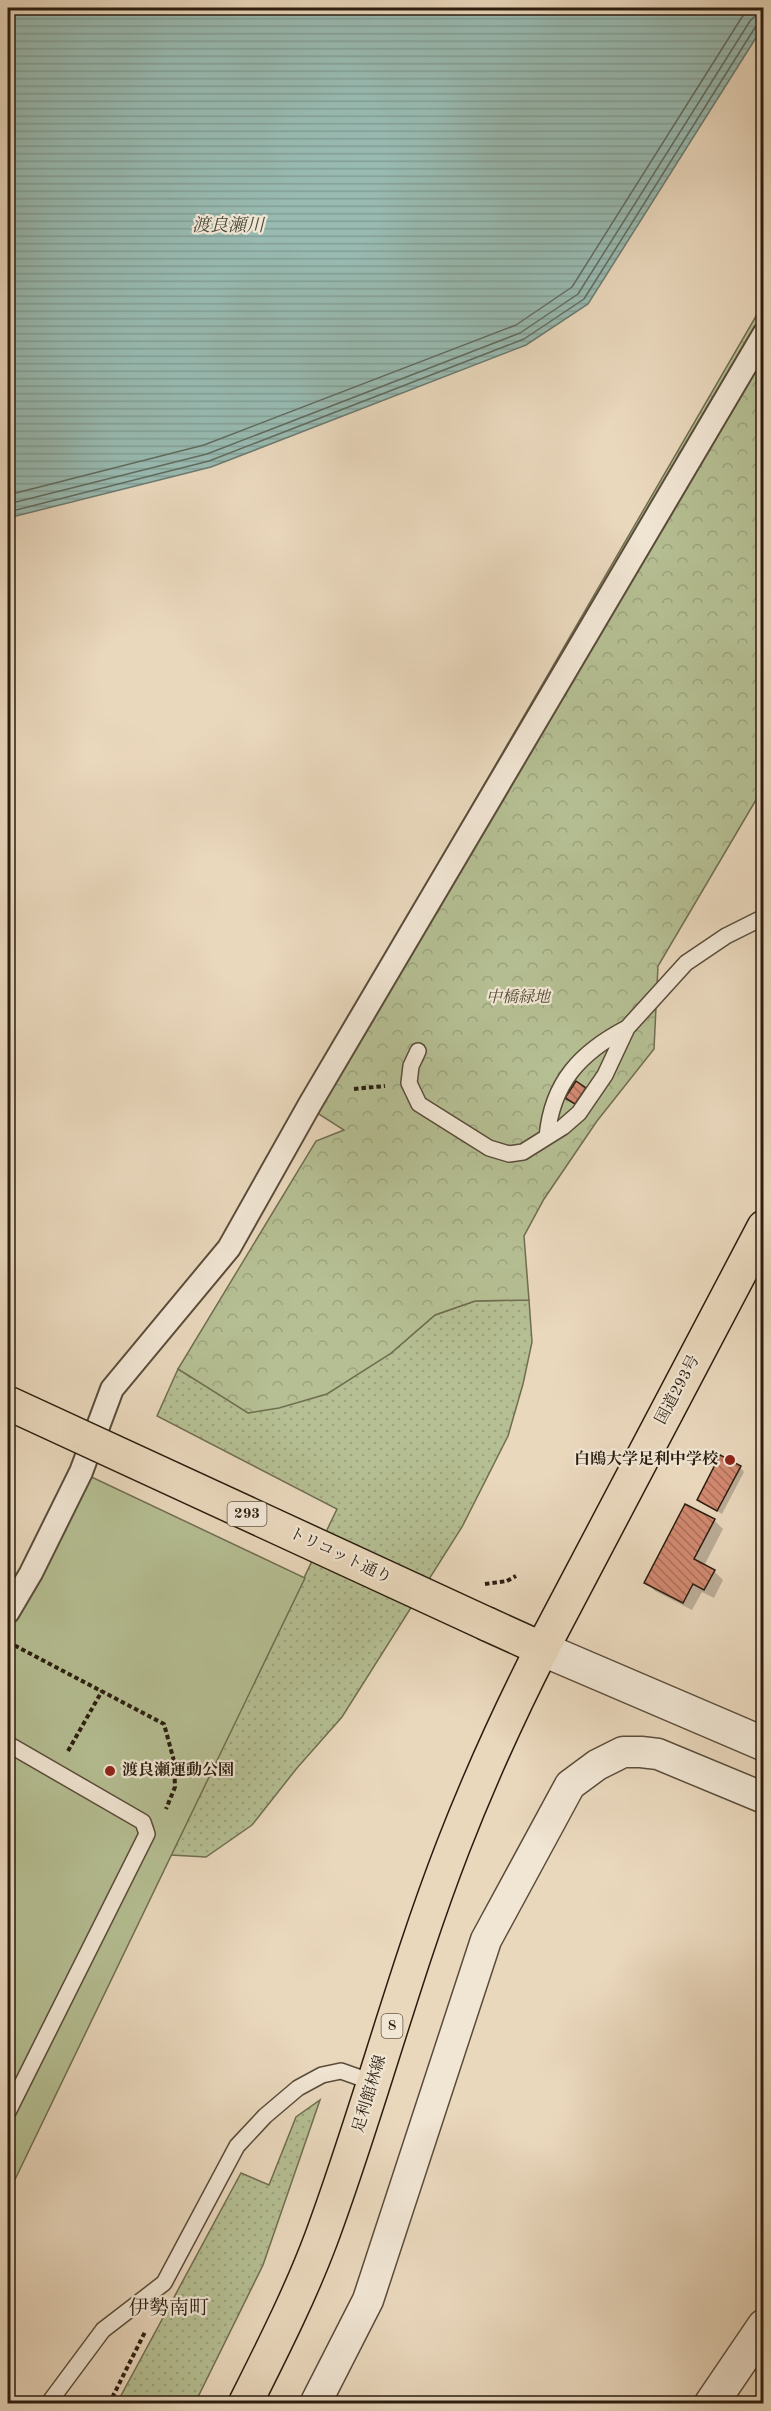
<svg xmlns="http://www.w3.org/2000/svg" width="771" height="2411" viewBox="0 0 771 2411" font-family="'Old Standard TT','Noto Serif JP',serif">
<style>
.grass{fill:url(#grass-dots);stroke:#706e51;stroke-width:1.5}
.forest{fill:url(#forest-crowns);stroke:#706e51;stroke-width:1.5}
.garden{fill:#b5bf93;stroke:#706e51;stroke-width:1.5}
.water{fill:url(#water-rules);stroke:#6c7b70;stroke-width:1.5}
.shadow{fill:#0003}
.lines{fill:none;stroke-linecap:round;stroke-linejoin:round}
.shore{stroke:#616c60;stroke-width:1.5}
.building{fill:url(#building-back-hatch);stroke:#2a1d0f;stroke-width:1.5}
.service-casing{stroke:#5a4c3a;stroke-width:18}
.pedestrian-casing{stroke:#5a4c3a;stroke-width:26}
.minor-casing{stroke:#5a4c3a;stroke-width:33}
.tertiary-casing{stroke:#5a4c3a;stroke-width:36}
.primary-casing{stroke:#2a1d0f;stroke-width:36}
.trunk-casing{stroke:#2a1d0f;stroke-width:36}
.path{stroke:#2a1d0f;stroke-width:4;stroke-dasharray:4.5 3;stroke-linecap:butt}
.service{stroke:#f1e6d4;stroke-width:15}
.pedestrian{stroke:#f1e6d4;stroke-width:22}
.minor{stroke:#f1e6d4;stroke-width:30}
.tertiary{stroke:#f1e6d4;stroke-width:33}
.primary{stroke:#ead8bd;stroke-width:33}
.trunk{stroke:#ead8bd;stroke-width:33}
.trunk-bridge-casing{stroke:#2a1d0f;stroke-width:36;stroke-linecap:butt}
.path-bridge{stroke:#2a1d0f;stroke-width:4;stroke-dasharray:4.5 3;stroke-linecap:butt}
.trunk-bridge{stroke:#ead8bd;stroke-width:33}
.poi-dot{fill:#8f2418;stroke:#f1e6d4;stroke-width:2}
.labels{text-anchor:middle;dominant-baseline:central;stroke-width:4.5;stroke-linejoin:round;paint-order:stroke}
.shield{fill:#f1e6d4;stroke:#66594a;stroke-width:1.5}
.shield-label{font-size:15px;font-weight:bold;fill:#2a1d0f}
.park-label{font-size:16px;font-style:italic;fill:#544e37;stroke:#f1e6d4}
.street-label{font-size:16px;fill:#2a1d0f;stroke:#f1e6d4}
.poi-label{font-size:16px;font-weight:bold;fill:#2a1d0f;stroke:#f1e6d4;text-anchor:end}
.water-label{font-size:18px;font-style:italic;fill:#4b4c40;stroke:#f1e6d4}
.quarter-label{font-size:20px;fill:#2a1d0f;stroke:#f1e6d4}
</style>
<defs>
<pattern id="grass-dots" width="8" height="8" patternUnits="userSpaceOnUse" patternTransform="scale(1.5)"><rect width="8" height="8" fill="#b5bf93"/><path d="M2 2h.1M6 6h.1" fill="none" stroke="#9ca47e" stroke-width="1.8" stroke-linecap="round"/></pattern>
<pattern id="forest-crowns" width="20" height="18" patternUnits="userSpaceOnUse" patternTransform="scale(1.5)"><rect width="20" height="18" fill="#b5bf93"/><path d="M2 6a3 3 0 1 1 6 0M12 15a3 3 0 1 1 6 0" fill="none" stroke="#9ca47e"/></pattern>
<pattern id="water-rules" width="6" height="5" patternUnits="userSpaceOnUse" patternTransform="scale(1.5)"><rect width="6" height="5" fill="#98bab1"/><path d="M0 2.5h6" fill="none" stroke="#839f97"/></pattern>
<pattern id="building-back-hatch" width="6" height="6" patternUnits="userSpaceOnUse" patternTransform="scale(1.5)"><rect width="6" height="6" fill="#d28970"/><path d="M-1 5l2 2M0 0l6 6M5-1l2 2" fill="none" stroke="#ab6f5a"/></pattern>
</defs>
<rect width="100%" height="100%" fill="#ead8bd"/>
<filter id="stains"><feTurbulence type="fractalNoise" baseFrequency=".00333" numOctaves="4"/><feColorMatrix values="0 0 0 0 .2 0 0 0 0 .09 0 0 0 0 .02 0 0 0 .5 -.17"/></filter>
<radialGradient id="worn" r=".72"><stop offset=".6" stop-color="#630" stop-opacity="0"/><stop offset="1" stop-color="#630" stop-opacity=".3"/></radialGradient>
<path class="grass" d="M529 1300 532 1342 523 1384 508 1436 462 1527 342 1717 297 1768 252 1825 206 1857 171 1855 337 1509 157 1416 178 1369 206 1386 390 1354 435 1315 475 1301Z
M320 2100 263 2265 195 2403H117L241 2173 269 2185 296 2117Z"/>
<path class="forest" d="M763 304V788L658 966 654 1049 597 1121 544 1199 524 1236 529 1300 475 1301 435 1315 390 1354 327 1394 279 1408 248 1413 178 1369 316 1141 344 1130 300 1102Z"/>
<path class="garden" d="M69 1469 81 1472 305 1578 8 2194V1593L22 1569Z"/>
<path class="water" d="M8 8H763L764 25 588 304 526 345 211 467 8 518Z"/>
<path class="shadow" d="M740 1467 744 1472 722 1514 699 1500Z
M686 1506 714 1520 723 1529 704 1566 714 1571 723 1580 714 1598 702 1592 692 1610 655 1591 646 1582Z"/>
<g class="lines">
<path class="shore" d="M8 495 204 445 516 325 572 287 742 17 753 8
M8 504 207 454 520 333 578 294 750 21 755 16 764 15
M8 512 209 461 524 339 584 299 756 26 764 22"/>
</g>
<path class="building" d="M576 1081 586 1088 575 1104 565 1098Z
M720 1455 741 1466 717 1511 697 1500Z
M685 1504 715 1519 694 1559 715 1570 704 1590 693 1584 683 1603 644 1583Z"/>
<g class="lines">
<g class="service-casing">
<path id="service" d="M418 1051 411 1066 409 1083 419 1104 489 1148 509 1154 523 1152 563 1127 579 1113 605 1075 627 1028 686 963 726 936 764 917
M547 1137C552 1082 581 1052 627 1028
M8 1744 143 1822 147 1834 8 2112
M48 2404 103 2330 164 2283 237 2146 265 2116 298 2088 322 2075 341 2071 372 2082"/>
</g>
<g class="pedestrian-casing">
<path id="pedestrian" d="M8 1612 31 1573 81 1472 112 1389 229 1248 310 1104 764 334"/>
</g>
<g class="minor-casing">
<path id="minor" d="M315 2404 368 2300 486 1940 570 1785 597 1765 623 1752H641L658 1754 764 1798"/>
</g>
<g class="tertiary-casing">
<path id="tertiary" d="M542 1649 764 1744
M711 2404 764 2326"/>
</g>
<g class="primary-casing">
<path id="primary" d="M245 2404C272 2350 300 2295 321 2239 369 2110 403 1976 453 1847 479 1780 509 1714 542 1649"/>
</g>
<g class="trunk-casing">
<path id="trunk" d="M487 1624 542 1649 764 1227"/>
</g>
<path class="path" d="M354 1089 385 1086
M507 1581 516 1576
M8 1642 164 1724 174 1761 175 1787 166 1809
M68 1751 102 1691
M109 2404 145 2332"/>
<use href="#service" class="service"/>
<use href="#pedestrian" class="pedestrian"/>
<use href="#minor" class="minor"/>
<use href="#tertiary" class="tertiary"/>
<use href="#primary" class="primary"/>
<use href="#trunk" class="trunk"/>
<g class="trunk-bridge-casing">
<path id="trunk-bridge" d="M8 1403 487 1624"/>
</g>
<path class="path-bridge" d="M485 1584 507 1581"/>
<use href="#trunk-bridge" class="trunk-bridge"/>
</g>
<g class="poi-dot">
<circle cx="730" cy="1460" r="6"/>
<circle cx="110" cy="1771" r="6"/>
</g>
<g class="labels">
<g class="shield">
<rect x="227.5" y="1502" width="39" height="24" rx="4.5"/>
<rect x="381.5" y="2014" width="21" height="24" rx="4.5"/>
</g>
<g class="shield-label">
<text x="247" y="1514">293</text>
<text x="392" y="2026">8</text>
</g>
<g class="park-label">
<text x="518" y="998">中橋緑地</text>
</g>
<g class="street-label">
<text transform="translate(678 1390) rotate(-62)">国道293号</text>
<text transform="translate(340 1556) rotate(25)">トリコット通り</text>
<text transform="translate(370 2094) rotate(-73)">足利館林線</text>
</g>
<g class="poi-label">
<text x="718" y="1460">白鴎大学足利中学校</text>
<text x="122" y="1771" text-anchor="start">渡良瀬運動公園</text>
</g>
<g class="water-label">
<text x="228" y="226">渡良瀬川</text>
</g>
<g class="quarter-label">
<text x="169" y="2309">伊勢南町</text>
</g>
</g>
<rect width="771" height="2411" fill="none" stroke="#ead8bd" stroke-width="30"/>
<rect x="9" y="9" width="753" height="2393" fill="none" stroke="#2a1d0f" stroke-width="3"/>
<rect x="15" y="15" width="741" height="2381" fill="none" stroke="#2a1d0f" stroke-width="1.5"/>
<rect width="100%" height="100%" filter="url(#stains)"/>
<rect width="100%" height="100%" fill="url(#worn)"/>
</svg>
